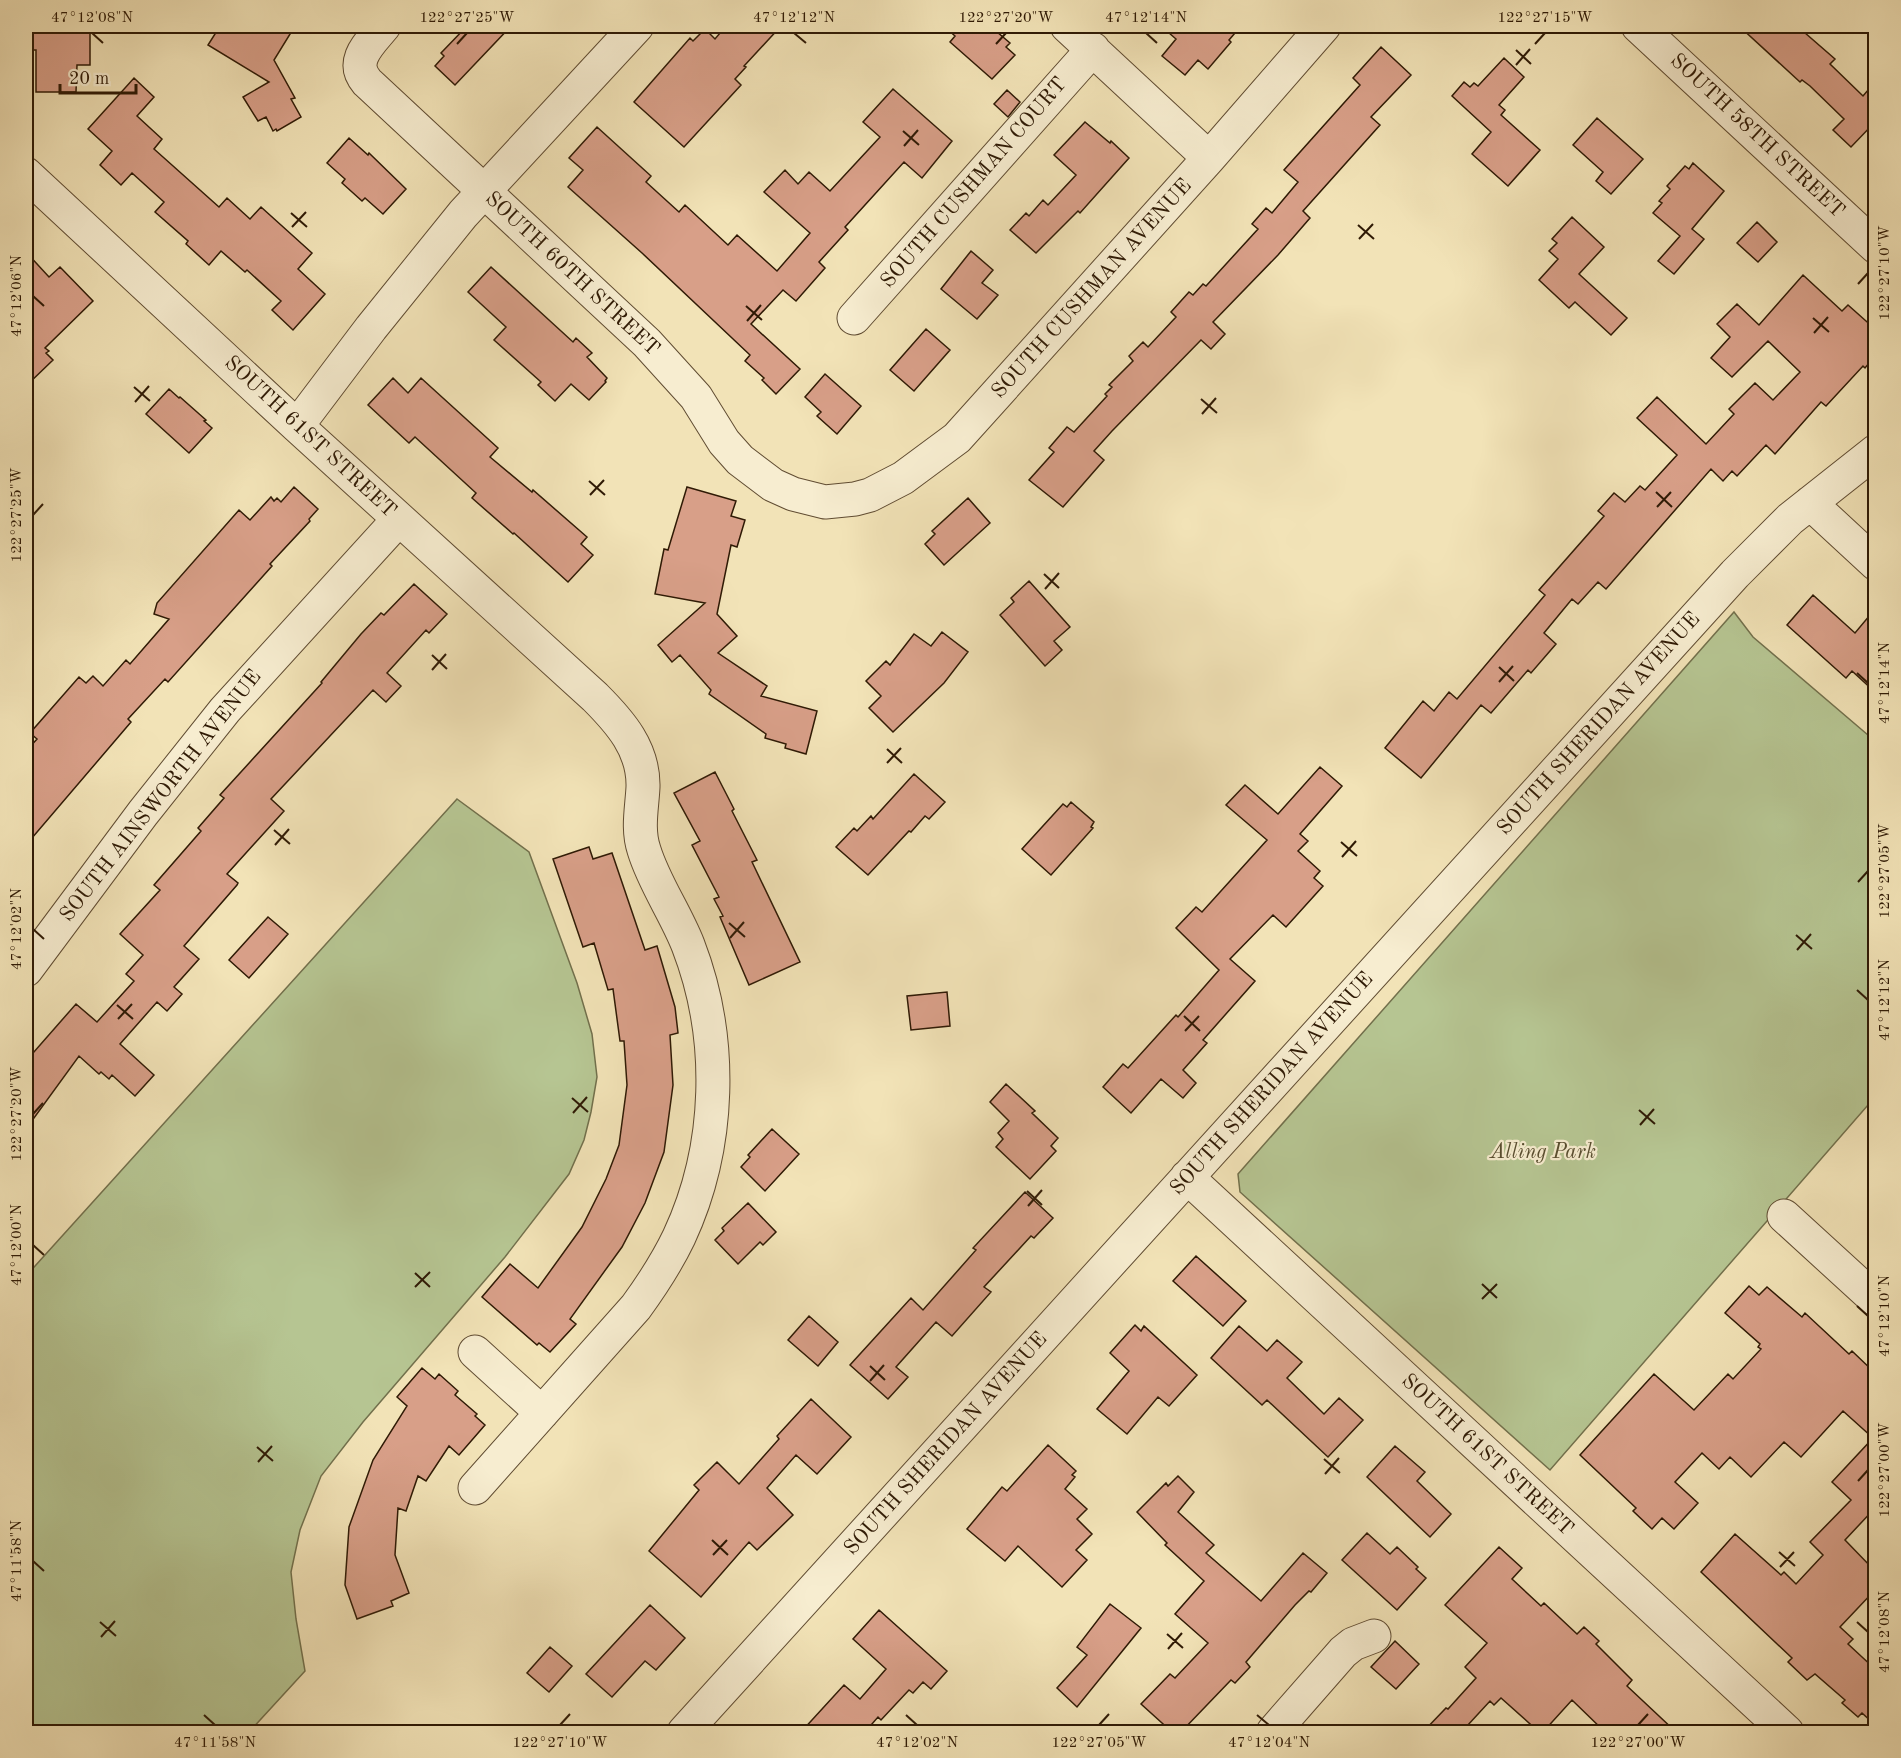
<svg xmlns="http://www.w3.org/2000/svg" width="1901" height="1758" viewBox="0 0 1901 1758" font-family="'Old Standard TT',serif">
<style>
.green{fill:#b6c592;stroke:#72704c;stroke-width:1.5}
.building{fill:#d89f88;stroke:#2f1a05;stroke-width:1.5}
.lines{fill:none;stroke-linecap:round;stroke-linejoin:round}
.minor-casing{stroke:#604c32;stroke-width:35}
.minor{stroke:#f7edd0;stroke-width:33}
.ticks{fill:none;stroke:#2f1a05;stroke-width:2}
.labels{text-anchor:middle;dominant-baseline:central;stroke-width:4.5;stroke-linejoin:round;paint-order:stroke}
.street-label{font-size:21px;fill:#2f1a05;stroke:#f7edd0}
.park-label{font-size:21px;font-style:italic;fill:#584d2f;stroke:#f7edd0}
.neatline{fill:none;stroke:#2f1a05;stroke-width:2}
.ticks-label{font-size:15px;text-anchor:middle;fill:#2f1a05}
</style>
<rect width="100%" height="100%" fill="#f2e3b7"/>
<filter id="stains"><feTurbulence type="fractalNoise" baseFrequency=".00333" numOctaves="4"/><feColorMatrix values="0 0 0 0 .2 0 0 0 0 .09 0 0 0 0 .02 0 0 0 .5 -.17"/></filter>
<radialGradient id="worn" r=".72"><stop offset=".6" stop-color="#630" stop-opacity="0"/><stop offset="1" stop-color="#630" stop-opacity=".3"/></radialGradient>
<path class="green" d="M1734 612 1753 637 1875 741V1097L1550 1470 1240 1192 1238 1174Z
M457 799 529 852 577 983 592 1034 597 1077 591 1112 584 1140 569 1174 505 1257 363 1422 321 1476 300 1530 291 1572 296 1619 305 1671 249 1732H26V1276Z"/>
<path class="building" d="M32 26H77V30H90V65H77L76 92H36V50H32Z
M220 26H295L274 60 295 98 291 99 301 117 277 131 276 129 273 131 266 117 258 121 243 97 269 82 208 45Z
M467 26H511L455 85 435 66 444 56 441 53Z
M726 26H781L744 66 746 67 735 79 741 85 684 147 634 102 690 38 693 41 705 29 715 39Z
M944 26H990L1010 43 1006 47 1015 55 992 79 950 42 955 36Z
M1161 26H1241L1229 40 1231 42 1208 69 1198 60 1185 75 1162 56 1176 39Z
M1739 26H1797L1835 59 1830 64 1863 96 1875 82V122L1851 147 1833 130 1844 119 1810 86 1802 80 1800 82Z
M1381 47 1411 75 1371 117 1380 125 1303 211 1310 218 1278 255 1213 322 1225 334 1211 349 1201 340 1112 431 1094 451 1104 460 1063 507 1029 480 1054 452 1049 448 1067 427 1074 432 1107 396 1105 394 1112 387 1109 385 1133 361 1129 356 1143 342 1148 347 1176 317 1171 312 1189 292 1193 295 1203 284 1206 286 1258 229 1252 224 1266 208 1272 213 1298 182 1284 170 1360 85 1353 78Z
M1504 58 1524 77 1499 105 1505 110 1501 115 1540 150 1508 186 1472 154 1491 132 1452 96 1464 82 1470 87 1474 83 1478 86Z
M134 78 154 97 137 116 162 139 154 149 219 207 227 198 250 219 261 207 312 253 298 269 325 294 293 330 272 310 281 301 247 270 245 272 221 251 209 265 186 244 188 241 155 212 164 202 132 173 121 185 100 165 112 151 88 129Z
M893 89 952 141 922 178 904 162 845 227 848 230 819 262 825 268 796 301 783 290 751 324 800 369 776 394 762 380 764 378 745 361 750 355 642 253 568 187 583 170 569 158 597 127 651 176 646 182 679 212 685 205 728 245 737 235 777 271 810 233 764 192 785 170 798 184 809 172 830 191 880 137 863 122Z
M1007 90 1020 102 1008 117 994 104Z
M1597 118 1643 159 1611 194 1596 181 1603 172 1573 145Z
M1085 122 1110 143 1111 141 1129 158 1080 213 1078 211 1036 253 1010 230 1026 213 1029 216 1043 200 1048 205 1076 175 1054 155Z
M349 138 368 155 369 153 406 189 383 214 365 198 362 201 342 183 345 179 327 163Z
M1693 163 1724 191 1692 229 1704 239 1674 274 1658 261 1680 236 1653 213 1662 203 1659 201 1670 189 1667 186 1685 166 1689 169Z
M1572 217 1604 247 1579 274 1627 318 1611 335 1575 302 1569 308 1539 280 1558 259 1549 251 1557 243 1552 239Z
M1757 222 1777 242 1758 262 1737 243Z
M971 251 993 270 982 283 998 295 977 319 941 289Z
M26 252 49 277 60 267 93 301 45 348 49 351 46 353 53 360 26 386Z
M491 267 573 342 576 338 592 353 587 357 607 378 605 381 606 382 589 400 571 384 555 401 538 385 541 382 494 340 506 327 468 292Z
M1803 275 1842 311 1848 305 1875 329V356L1865 368 1863 366 1826 406 1821 402 1775 454 1766 445 1737 476 1732 471 1723 481 1711 469 1606 589 1598 582 1578 604 1572 599 1544 633 1556 644 1531 673 1528 670 1491 713 1481 705 1421 778 1385 748 1423 701 1434 711 1449 692 1457 699 1545 595 1539 590 1604 516 1598 511 1614 493 1625 502 1640 486 1645 490 1677 455 1637 418 1657 397 1706 444 1734 414 1729 409 1755 383 1773 400 1800 372 1768 341 1732 377 1711 358 1730 337 1717 324 1737 304 1759 325Z
M926 329 950 350 914 391 890 370Z
M825 374 861 406 837 434 817 416 821 412 805 397Z
M393 378 408 393 421 378 498 448 490 457 532 492 533 490 587 537 581 544 593 555 568 582 514 533 513 534 472 498 476 493 415 437 409 443 368 405Z
M169 389 179 398 180 397 206 420 204 421 212 428 189 453 146 414Z
M294 487 318 509 309 519 310 521 270 564 272 566 168 682 165 679 128 719 131 722 26 845V751L37 739 30 733 79 677 86 683 93 676 103 686 126 660 130 664 169 619 154 614 157 603 239 510 250 520 271 497 274 501 277 498 281 502Z
M687 487 736 501 731 516 745 520 737 547 731 545 717 614 737 636 718 653 767 686 761 696 817 711 806 754 785 748 786 744 765 738 766 734 709 694 711 690 680 655 672 662 658 645 705 603 655 594 664 549 668 550Z
M968 498 990 523 944 565 925 544 935 534 932 531Z
M1029 581 1070 627 1054 641 1062 650 1045 666 1000 615 1014 602 1011 598Z
M414 584 447 614 429 633 426 630 387 673 401 686 386 702 373 690 271 799 284 811 227 874 238 883 237 885 184 946 199 959 174 987 182 994 167 1011 157 1002 120 1044 154 1075 135 1096 112 1075 109 1079 101 1072 99 1074 79 1056 26 1129V1061L76 1004 97 1022 134 981 126 974 143 955 120 934 160 890 154 885 201 831 198 828 224 798 220 795 322 683 321 682 361 634 381 613 384 615Z
M1813 595 1855 633 1875 609V692L1852 671 1846 678 1787 625Z
M942 632 968 652 944 683 893 732 869 708 881 696 866 681 886 661 890 665 914 634 931 646Z
M1320 767 1342 786 1300 834 1308 841 1298 851 1320 871 1314 878 1323 886 1286 927 1273 915 1230 959 1255 981 1203 1040 1207 1043 1183 1070 1196 1083 1183 1098 1161 1079 1131 1113 1103 1087 1123 1064 1128 1068 1176 1015 1178 1017 1219 970 1176 928 1196 907 1202 912 1267 840 1226 805 1245 785 1278 814Z
M715 772 734 809 732 811 757 860 752 862 800 962 749 985 720 917 723 916 714 899 719 897 692 845 700 841 674 793Z
M914 774 945 802 929 819 925 816 911 832 909 831 868 875 836 847 854 828 857 831 871 816 873 819Z
M1071 802 1094 822 1091 827 1093 828 1051 875 1022 849 1063 804 1067 807Z
M589 847 593 859 612 853 645 950 657 946 675 1007 678 1033 670 1035 673 1085 664 1152 645 1203 622 1247 570 1319 576 1324 550 1352 539 1343 537 1345 482 1297 510 1264 538 1288 582 1227 606 1179 619 1145 627 1085 624 1041H620L613 989 608 990 594 943 583 947 553 859Z
M268 917 288 934 249 978 229 960Z
M947 992 950 1026 911 1030 907 996Z
M1006 1084 1035 1111 1032 1113 1058 1138 1051 1146 1056 1151 1030 1179 996 1147 1003 1139 998 1133 1009 1121 990 1102Z
M772 1129 799 1154 765 1191 741 1167 750 1157 748 1155Z
M1025 1192 1053 1218 1034 1238 1031 1236 984 1287 991 1292 952 1336 936 1322 896 1367 908 1377 888 1399 850 1365 911 1298 923 1310 976 1250 973 1248Z
M748 1203 776 1232 763 1245 760 1242 738 1264 715 1240 724 1231 722 1228Z
M1196 1256 1246 1301 1223 1326 1173 1281Z
M1749 1286 1759 1295 1767 1287 1802 1317 1805 1313 1849 1354 1852 1351 1875 1373V1508L1845 1540 1875 1571V1590L1840 1627 1853 1639 1848 1644 1875 1669V1725L1862 1713 1858 1717 1842 1703 1845 1700 1815 1674 1807 1680 1788 1662 1792 1658 1701 1572 1735 1534 1781 1575 1784 1572 1796 1584 1823 1555 1810 1542 1851 1500 1832 1482 1873 1438 1843 1411 1801 1457 1784 1442 1751 1477 1730 1457 1719 1469 1702 1453 1675 1482 1698 1503 1674 1529 1662 1518 1652 1529 1633 1511 1636 1508 1580 1455 1654 1374 1694 1410 1728 1374 1733 1379 1761 1349 1758 1347 1760 1344 1725 1313Z
M809 1316 838 1342 818 1366 788 1340Z
M1135 1325 1141 1331 1144 1326 1197 1375 1169 1406 1158 1397 1127 1434 1097 1409 1129 1371 1110 1353Z
M1239 1326 1267 1351 1277 1340 1302 1362 1287 1378 1324 1414 1339 1398 1363 1420 1328 1457 1267 1400 1262 1405 1211 1358Z
M422 1368 435 1379 439 1374 458 1391 455 1395 477 1414 475 1416 485 1425 459 1455 449 1446 426 1481 418 1476 406 1511 398 1508 395 1555 409 1593 391 1601 393 1606 357 1619 345 1585 349 1527 373 1460 407 1406 397 1397Z
M811 1399 851 1437 817 1474 796 1455 767 1488 793 1515 757 1550 749 1542 701 1597 649 1551 699 1490 694 1485 717 1462 739 1484 779 1439 777 1436Z
M1048 1445 1076 1471 1072 1475 1075 1477 1065 1489 1087 1509 1077 1519 1092 1534 1076 1550 1087 1560 1062 1587 1018 1546 1005 1561 967 1529 1002 1487 1007 1491Z
M1395 1446 1425 1472 1417 1481 1451 1514 1430 1537 1367 1477Z
M1178 1476 1194 1492 1178 1512 1214 1545 1206 1553 1261 1601 1303 1553 1327 1573 1311 1592 1309 1591 1295 1605 1246 1662 1250 1667 1235 1683 1231 1680 1181 1732H1172L1141 1704 1170 1674 1175 1678 1208 1643 1175 1614 1204 1581 1165 1545 1167 1543 1137 1512 1166 1483 1168 1486Z
M1367 1533 1390 1554 1397 1547 1418 1567 1416 1569 1426 1578 1397 1610 1342 1560Z
M1499 1547 1522 1568 1512 1579 1541 1606 1544 1603 1577 1634 1584 1627 1599 1641 1596 1644 1632 1680 1627 1686 1676 1732H1605L1572 1700 1543 1732H1539L1501 1698 1494 1705 1490 1701 1467 1726 1473 1732H1423L1446 1708 1448 1709 1476 1678 1465 1667 1487 1643 1445 1605Z
M1110 1604 1141 1628 1077 1707 1057 1688 1087 1655 1077 1647Z
M650 1605 685 1638 656 1670 645 1661 612 1697 586 1674Z
M879 1610 947 1671 931 1689 923 1682 913 1693 909 1690 881 1720 878 1717 865 1732H801L844 1685 860 1699 886 1669 853 1639Z
M1395 1641 1419 1664 1396 1689 1371 1667Z
M550 1647 572 1666 549 1692 527 1673Z"/>
<g class="lines">
<g class="minor-casing">
<path id="minor" d="M384 26C370 43 349 61 367 82L647 343 696 397 724 442 740 460 773 485 793 494 825 502 855 499 870 495 903 478 957 438 1209 158 1324 26
M1067 26 1209 158
M1638 26 1876 247
M26 174 297 426 595 697C620 722 644 749 643 787 642 808 637 829 644 850 654 883 675 912 688 945 724 1038 721 1147 679 1237 667 1262 652 1285 636 1307L475 1488
M854 318 1093 49
M297 426 371 328 463 214 637 26
M1810 503 1876 564
M26 970 143 813 225 710 399 519
M1187 1177 1787 1732
M1784 1216 1876 1300
M475 1352 542 1413
M684 1732 1735 574 1790 519 1876 451
M1273 1732 1343 1652 1353 1644 1374 1636"/>
</g>
<use href="#minor" class="minor"/>
</g>
<path class="ticks" d="M92 33 103 43M794 33 806 43M1146 33 1157 43M457 44 467 33M996 44 1006 33M1535 44 1545 33M1516 50 1531 64M1516 65 1530 49M903 131 919 145M904 146 918 130M291 213 307 227M1358 225 1374 239M292 227 306 212M1359 239 1373 224M1858 284 1868 273M33 296 44 306M746 306 762 320M1813 318 1829 332M747 321 761 305M1814 333 1828 317M134 387 150 401M1201 399 1217 413M135 402 149 386M1202 414 1216 398M589 481 605 495M1656 492 1672 507M590 495 604 480M1657 507 1671 492M33 515 43 504M1044 574 1059 588M1045 589 1059 573M432 655 447 669M1499 667 1514 681M432 670 446 654M1857 673 1868 683M1499 682 1513 666M887 749 902 763M887 763 901 748M274 830 290 844M1341 842 1357 856M275 845 289 829M1342 857 1356 841M1858 882 1868 871M729 923 745 937M33 929 44 939M1796 935 1812 949M730 938 744 922M1797 950 1811 934M1857 990 1868 1000M117 1005 133 1019M1184 1016 1200 1031M118 1019 132 1004M1185 1031 1199 1016M572 1098 588 1112M1639 1110 1655 1124M573 1113 587 1097M33 1114 43 1103M1640 1125 1654 1109M1027 1191 1042 1205M1028 1206 1042 1190M33 1245 44 1255M415 1273 430 1287M1482 1284 1497 1298M415 1287 430 1272M1482 1299 1497 1284M1857 1306 1868 1316M870 1366 885 1380M870 1381 884 1365M257 1447 273 1461M1324 1459 1340 1473M258 1462 272 1446M1325 1474 1339 1458M1858 1481 1868 1470M712 1540 728 1555M1779 1552 1795 1566M713 1555 727 1540M33 1561 44 1571M1780 1567 1794 1552M100 1622 116 1636M1857 1622 1868 1632M1167 1634 1183 1648M101 1637 115 1621M1168 1649 1182 1633M204 1715 215 1725M906 1715 917 1725M1257 1715 1269 1725M560 1725 570 1714M1099 1725 1109 1714M1638 1725 1648 1714"/>
<g class="labels">
<g class="street-label">
<text transform="translate(1757 136) rotate(43)">SOUTH 58TH STREET</text>
<text transform="translate(974 183) rotate(-49)">SOUTH CUSHMAN COURT</text>
<text transform="translate(572 274) rotate(43)">SOUTH 60TH STREET</text>
<text transform="translate(1092 289) rotate(-48)">SOUTH CUSHMAN AVENUE</text>
<text transform="translate(310 437) rotate(43)">SOUTH 61ST STREET</text>
<text transform="translate(1599 724) rotate(-48)">SOUTH SHERIDAN AVENUE</text>
<text transform="translate(161 796) rotate(-52)">SOUTH AINSWORTH AVENUE</text>
<text transform="translate(1272 1084) rotate(-48)">SOUTH SHERIDAN AVENUE</text>
<text transform="translate(946 1444) rotate(-48)">SOUTH SHERIDAN AVENUE</text>
<text transform="translate(1487 1455) rotate(43)">SOUTH 61ST STREET</text>
</g>
<g class="park-label">
<text x="1543" y="1152">Alling Park</text>
</g>
</g>
<rect width="1901" height="1758" fill="none" stroke="#f2e3b7" stroke-width="66"/>
<path d="M60 84v9h76v-9" fill="none" stroke="#2f1a05" stroke-width="3"/>
<text x="69" y="84" font-size="18" fill="#2f1a05" stroke="#f7edd0" stroke-width="4.5" paint-order="stroke">20 m</text>
<rect x="33" y="33" width="1835" height="1692" class="neatline"/>
<g class="ticks-label">
<text x="92" y="22">47°12'08"N</text>
<text x="467" y="22">122°27'25"W</text>
<text x="794" y="22">47°12'12"N</text>
<text x="1006" y="22">122°27'20"W</text>
<text x="1146" y="22">47°12'14"N</text>
<text x="1545" y="22">122°27'15"W</text>
<text transform="translate(1884 273) rotate(-90)" y="5">122°27'10"W</text>
<text transform="translate(16 296) rotate(-90)" y="5">47°12'06"N</text>
<text transform="translate(16 515) rotate(-90)" y="5">122°27'25"W</text>
<text transform="translate(1884 683) rotate(-90)" y="5">47°12'14"N</text>
<text transform="translate(1884 871) rotate(-90)" y="5">122°27'05"W</text>
<text transform="translate(16 929) rotate(-90)" y="5">47°12'02"N</text>
<text transform="translate(1884 1000) rotate(-90)" y="5">47°12'12"N</text>
<text transform="translate(16 1114) rotate(-90)" y="5">122°27'20"W</text>
<text transform="translate(16 1245) rotate(-90)" y="5">47°12'00"N</text>
<text transform="translate(1884 1316) rotate(-90)" y="5">47°12'10"N</text>
<text transform="translate(1884 1470) rotate(-90)" y="5">122°27'00"W</text>
<text transform="translate(16 1561) rotate(-90)" y="5">47°11'58"N</text>
<text transform="translate(1884 1632) rotate(-90)" y="5">47°12'08"N</text>
<text x="215" y="1747">47°11'58"N</text>
<text x="560" y="1747">122°27'10"W</text>
<text x="917" y="1747">47°12'02"N</text>
<text x="1099" y="1747">122°27'05"W</text>
<text x="1269" y="1747">47°12'04"N</text>
<text x="1638" y="1747">122°27'00"W</text>
</g>
<rect width="100%" height="100%" filter="url(#stains)"/>
<rect width="100%" height="100%" fill="url(#worn)"/>
</svg>
